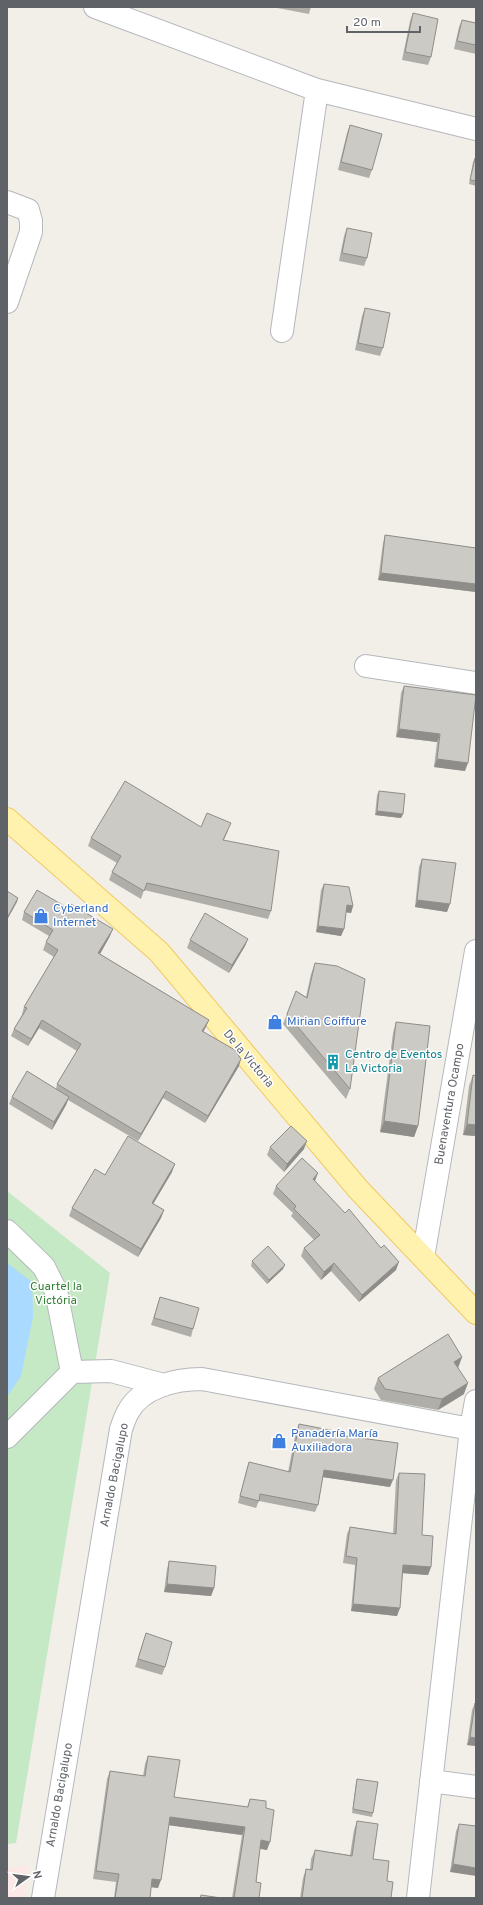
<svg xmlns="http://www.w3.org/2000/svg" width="483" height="1905" viewBox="0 0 483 1905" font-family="Overpass,sans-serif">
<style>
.medical{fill:#fce8e6}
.green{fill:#c5e8c5}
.water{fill:#aadaff}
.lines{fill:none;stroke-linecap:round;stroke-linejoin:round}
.minor-casing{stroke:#b5b8bc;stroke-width:24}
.major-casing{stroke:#f2c960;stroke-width:24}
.minor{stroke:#fff;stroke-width:22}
.major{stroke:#fff2af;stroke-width:22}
.wall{fill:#afaea9}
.shaded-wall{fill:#8f8d8a}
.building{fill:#cccac5;stroke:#8f8d8a}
.labels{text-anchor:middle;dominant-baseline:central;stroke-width:3;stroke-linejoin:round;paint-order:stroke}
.shop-label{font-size:12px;fill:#366cbe;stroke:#fff;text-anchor:start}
.culture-label{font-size:12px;fill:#0d838f;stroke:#fff;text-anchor:start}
.street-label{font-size:12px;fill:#5f6368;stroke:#fff}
.park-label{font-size:12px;fill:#348238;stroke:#fff}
</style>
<rect width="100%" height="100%" fill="#f1efe8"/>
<path class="medical" d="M28 1865 24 1898H7V1868Z"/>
<path class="green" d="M7 1191 110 1273 16 1843 7 1844Z"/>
<path class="water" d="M7 1263 32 1282 33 1317 21 1376 7 1397Z"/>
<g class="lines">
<g class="minor-casing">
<path id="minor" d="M95 7 317 90 476 129
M7 202 28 210 31 221V232L7 302
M282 331 317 90
M366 666 476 683
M7 1231 44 1267 56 1291 72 1372 111 1371 164 1385
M423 1257 476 951
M7 1437 72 1372
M431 1781 476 1787
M43 1898 121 1429C123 1424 125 1417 128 1412 141 1387 176 1379 202 1379L476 1430
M418 1898 471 1429 476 1401"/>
</g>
<g class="major-casing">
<path id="major" d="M7 819 159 952 358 1189 476 1313"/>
</g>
<use href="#minor" class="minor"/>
<use href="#major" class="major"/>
</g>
<path class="wall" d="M272 7H311L309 14Z
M413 13 431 57 428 65 402 60 410 21Z
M462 20 476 23V54L454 49 459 27Z
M350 125 372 170 369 178 338 170 347 133Z
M475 158H476V186L469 184 473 162Z
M347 228 367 258 364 266 339 261 344 236Z
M365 308 383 348 380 356 355 350 362 316Z
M385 535 476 548V592L378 580 383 543Z
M404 686 465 771 434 767 437 742 396 737 401 693Z
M379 791 403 814 401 818 375 815 377 795Z
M201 827 228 831 224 840 271 911 268 919 144 890 141 899 109 880 112 872 117 863 88 846 91 838Z
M422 859 447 912 415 907 419 867Z
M324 884 353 906 351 913 346 912 344 929 341 936 316 932 321 890Z
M24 912 110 936 100 954 209 1020 203 1032 239 1066 205 1123 163 1098 138 1141 68 1100 66 1105 52 1130 9 1104 12 1097 56 1089 57 1084 77 1051 39 1028 28 1046 11 1036 14 1029 22 1015V1014L24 1007 54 957 43 950 46 942 49 936 22 920Z
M248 939 245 946 229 973 187 948 190 940Z
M315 963 350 1089 346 1099 283 1024 296 991 306 997 311 974Z
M396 1022 418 1126 414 1137 380 1132 393 1033Z
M473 1075 476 1136 463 1135 469 1086Z
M270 1147 304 1149 284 1172 267 1155Z
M172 1172 153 1204 164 1210 161 1218 138 1257 69 1216 72 1208 105 1175Z
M315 1181 396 1270 359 1302 331 1271 321 1280 301 1256 304 1248 314 1240 291 1216 293 1213 273 1194 276 1186Z
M252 1261 283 1269 267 1284 251 1266Z
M160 1297 193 1329 191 1337 151 1325Z
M462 1357 458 1368 464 1394 438 1410 381 1400 374 1389 378 1378Z
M299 1424 345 1436 390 1487 323 1477 318 1505 315 1512 259 1501 256 1508 238 1503 247 1468 249 1462 288 1472 296 1431Z
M399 1473 422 1535 431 1567 428 1575 403 1573 397 1616 351 1611 355 1565 343 1563 347 1534 350 1527 393 1534 396 1480Z
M169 1561 214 1588 211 1596 164 1592 167 1569Z
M146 1633 165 1667 162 1675 135 1667Z
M475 1703H476V1746L467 1745 472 1710Z
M148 1756 174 1797 247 1807 250 1799 266 1808 267 1850 260 1849 256 1882 259 1898H232L242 1835 169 1825 158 1888 151 1887 150 1898H114L116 1882 93 1879 107 1779 110 1771 143 1776 145 1764Z
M357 1779 373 1813 372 1817 352 1813 356 1783Z
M357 1821 373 1859 387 1881 391 1898H300L303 1878 306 1869 310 1870 311 1859 315 1850 350 1855 354 1830Z
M459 1824 476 1826 450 1872 456 1831Z"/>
<path class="shaded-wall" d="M381 573 476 584V592L378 580Z
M399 729 440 734 437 742 396 737Z
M437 759 468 763 465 771 434 767Z
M377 811 403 814 401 818 375 815Z
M18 898 17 902 7 920V918Z
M417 900 450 904 447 912 415 907Z
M347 905 353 906 351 913 344 912Z
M318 926 344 929 341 936 316 932Z
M113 929 110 936 96 961 98 953Z
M248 939 245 946 229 973 232 965Z
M42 1020 39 1028 28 1046 31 1039Z
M209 1020 206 1027 199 1039 202 1031Z
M241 1059 239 1066 205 1123 208 1116Z
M166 1091 163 1098 138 1141 141 1134Z
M69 1097 66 1105 52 1130 54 1122Z
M384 1121 418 1126 414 1137 380 1132Z
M467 1124 476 1125V1136L463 1135Z
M307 1141 304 1149 284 1172 287 1164Z
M175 1164 172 1172 149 1211 152 1203Z
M318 1173 315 1181 313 1179Z
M164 1210 161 1218 138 1257 141 1249Z
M399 1262 396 1270 359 1302 362 1295Z
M334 1263 331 1271 321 1280 324 1272Z
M285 1265 283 1269 267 1284 269 1280Z
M462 1357 458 1368 454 1362Z
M468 1383 464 1394 438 1410 442 1399Z
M324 1470 393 1480 390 1487 322 1477Z
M403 1565 431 1567 428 1575 400 1573Z
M167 1584 214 1588 211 1596 164 1592Z
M353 1604 400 1608 397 1616 351 1611Z
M470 1737 476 1738V1746L467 1745Z
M170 1817 245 1827 242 1835 167 1825Z
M261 1840 270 1842 267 1850 258 1848Z
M453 1864 476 1868V1876L450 1872Z
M152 1879 161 1880 158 1888 150 1887Z"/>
<path class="building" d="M413 13 438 19 431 57 405 52Z
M462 20 476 23V45L457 41Z
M350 125 382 134 372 170 341 162Z
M475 158H476V181L470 180Z
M347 228 372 233 367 258 342 253Z
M365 308 390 313 383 348 358 343Z
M385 535 476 548V584L381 573Z
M404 686 476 695 468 763 437 759 440 734 399 729Z
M125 781 201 827 207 813 231 823 223 840 279 851 271 911 147 883 144 891 112 872 121 856 91 838Z
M379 791 405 794 403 814 377 811Z
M422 859 456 863 450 904 417 900Z
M324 884 349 887 353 906 347 905 344 929 318 926Z
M37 890 66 907 69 903 113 929 98 953 209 1020 202 1031 235 1050 241 1059 208 1116 166 1091 141 1134 57 1084 81 1044 42 1020 31 1039 14 1029 27 1008 24 1007 58 950 46 942 53 930 24 912Z
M7 891 18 898 7 918Z
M205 913 248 939 232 965 190 940Z
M315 963 337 966 365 979 350 1089 287 1014 296 991 307 998Z
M396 1022 430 1026 418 1126 384 1121Z
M27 1071 69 1097 54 1122 12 1097Z
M473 1075 476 1076V1125L467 1124Z
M291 1126 307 1141 287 1164 270 1147Z
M128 1136 175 1164 152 1203 164 1210 141 1249 72 1208 95 1169 105 1175Z
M302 1158 318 1173 313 1179 345 1213 349 1209 381 1248 384 1245 399 1262 362 1295 334 1263 324 1272 304 1248 320 1235 294 1209 296 1206 276 1186Z
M268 1246 285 1265 269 1280 252 1261Z
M160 1297 199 1308 193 1329 154 1318Z
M448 1334 462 1357 454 1362 468 1383 442 1399 385 1389 378 1378Z
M299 1424 345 1433V1436L398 1443 393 1480 324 1470 318 1505 260 1494 259 1501 240 1496 249 1462 290 1472Z
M399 1473 425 1474 422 1535 433 1536 431 1567 403 1565 400 1608 353 1604 357 1558 346 1556 350 1527 396 1534Z
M169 1561 216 1566 214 1588 167 1584Z
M146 1633 172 1642 165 1667 138 1659Z
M475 1703H476V1738L470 1737Z
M148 1756 180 1760 174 1797 248 1807 250 1799 266 1801V1808L274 1810 270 1842 261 1840 256 1882 261 1883 259 1898H234L245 1827 170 1817 161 1880 152 1879 150 1898H115L119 1874 96 1871 110 1771 145 1776Z
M357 1779 378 1782 373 1813 353 1809Z
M357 1821 378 1824 373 1859 389 1861 387 1881 393 1882 391 1898H302L306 1869 312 1870 315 1850 352 1856Z
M459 1824 476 1826V1868L453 1864Z
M201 1895 221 1898H200Z"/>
<defs>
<g id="shop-bare" transform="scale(1.2)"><path d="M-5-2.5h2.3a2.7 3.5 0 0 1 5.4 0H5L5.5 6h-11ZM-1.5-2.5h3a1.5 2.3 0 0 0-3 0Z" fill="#3f7fe0" stroke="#fff" stroke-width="2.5" paint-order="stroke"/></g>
<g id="building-bare" transform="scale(1.2)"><path d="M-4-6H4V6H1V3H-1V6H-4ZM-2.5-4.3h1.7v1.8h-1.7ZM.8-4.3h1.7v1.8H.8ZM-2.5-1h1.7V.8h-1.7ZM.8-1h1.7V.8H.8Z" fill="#0f9aa8" stroke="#fff" stroke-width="2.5" paint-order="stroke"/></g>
</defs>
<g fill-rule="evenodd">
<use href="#shop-bare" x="41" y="916"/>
<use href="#shop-bare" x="275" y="1022"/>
<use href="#building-bare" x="333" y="1062"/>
<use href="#shop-bare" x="279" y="1441"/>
</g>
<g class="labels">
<g class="shop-label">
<text x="53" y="909">Cyberland<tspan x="53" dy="14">Internet</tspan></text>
<text x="287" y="1022">Mirian Coiffure</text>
<text x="291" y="1434">Panadería María<tspan x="291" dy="14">Auxiliadora</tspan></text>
</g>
<g class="culture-label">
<text x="345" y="1055">Centro de Eventos<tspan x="345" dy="14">La Victoria</tspan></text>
</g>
<g class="street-label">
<text transform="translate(248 1059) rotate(50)">De la Victoria</text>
<text transform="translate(450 1104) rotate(-80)">Buenaventura Ocampo</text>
<text transform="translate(115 1475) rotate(-79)">Arnaldo Bacigalupo</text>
<text transform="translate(60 1795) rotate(-80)">Arnaldo Bacigalupo</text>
</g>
<g class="park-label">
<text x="56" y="1287">Cuartel la<tspan x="56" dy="14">Victória</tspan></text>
</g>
</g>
<rect width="483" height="1905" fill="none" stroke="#5f6368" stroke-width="16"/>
<g transform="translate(28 1877) rotate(76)" stroke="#ffffff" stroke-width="3" paint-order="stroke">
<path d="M0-3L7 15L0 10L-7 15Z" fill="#5f6368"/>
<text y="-6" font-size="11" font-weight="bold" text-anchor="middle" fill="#5f6368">N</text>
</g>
<path d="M347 26v6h73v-6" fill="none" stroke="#5f6368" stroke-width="2"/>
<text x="353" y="26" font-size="12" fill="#5f6368" stroke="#ffffff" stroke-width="3" paint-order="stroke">20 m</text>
</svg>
